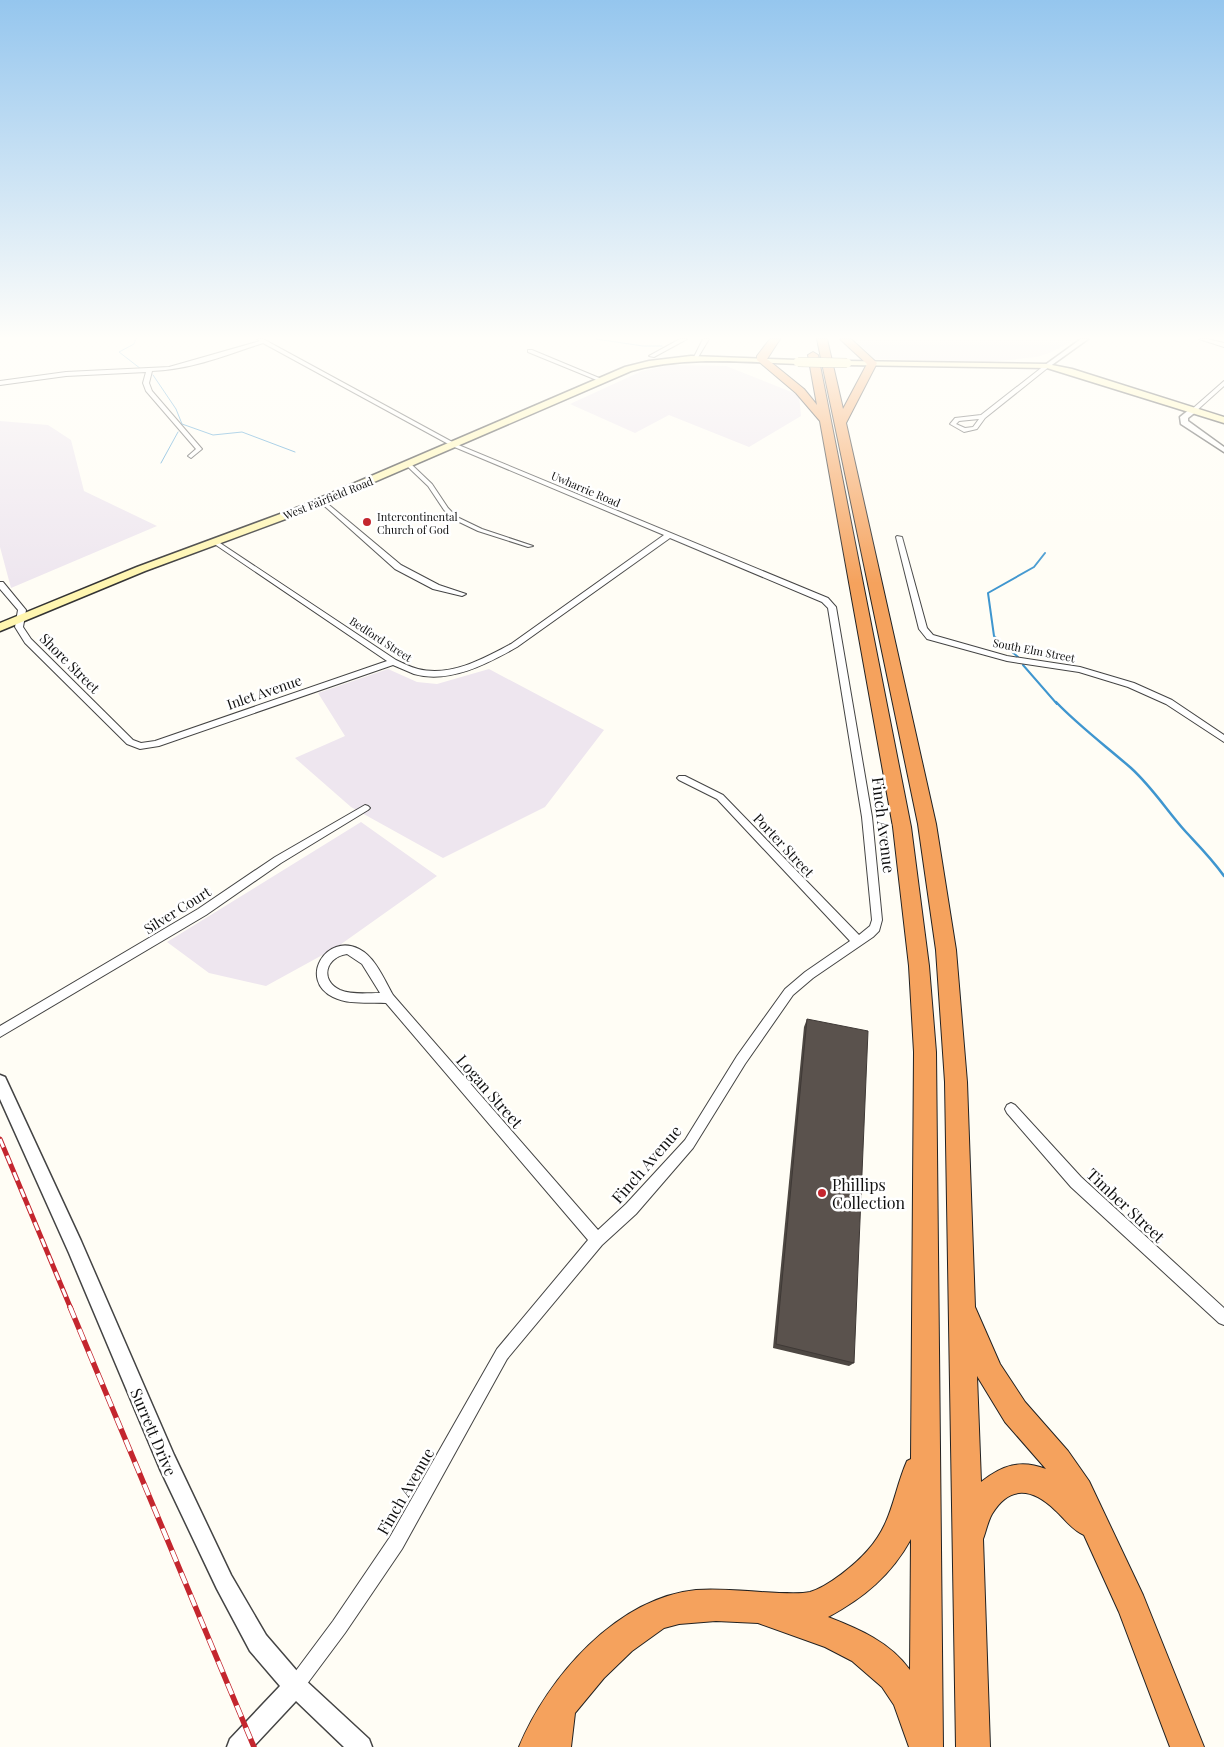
<svg xmlns="http://www.w3.org/2000/svg" width="1224" height="1747" viewBox="0 0 1224 1747" font-family="'Playfair Display',serif">
<style>
.industrial{fill:#eee6ef}
.lines{fill:none;stroke-linecap:round;stroke-linejoin:round}
.stream-far2{stroke:#3f96cf;stroke-width:1}
.stream-far1{stroke:#3f96cf;stroke-width:2}
.stream{stroke:#3f96cf;stroke-width:2.5}
.minor-casing{stroke:#444;stroke-width:2}
.tertiary-casing{stroke:#444;stroke-width:3}
.secondary-casing{stroke:#333;stroke-width:3}
.motorway-casing{stroke:#222;stroke-width:2}
.minor{fill:#fff;fill-rule:evenodd}
.tertiary{fill:#fff;fill-rule:evenodd}
.secondary{fill:#fff6b0;fill-rule:evenodd}
.motorway{fill:#f5a25d;fill-rule:evenodd}
.rail-far1-casing{stroke:#c4262e;stroke-width:5}
.rail-casing{stroke:#c4262e;stroke-width:5.5}
.rail-far1{stroke:#fff;stroke-width:3;stroke-dasharray:9;stroke-linecap:butt}
.rail{stroke:#fff;stroke-width:4;stroke-dasharray:12;stroke-linecap:butt}
.secondary-bridge-casing{stroke:#333;stroke-width:10;stroke-linecap:butt}
.secondary-bridge{stroke:#fff6b0;stroke-width:9}
.wall{fill:#4d4742}
.building{fill:#5a524d;stroke:#3f3936}
.poi-dot{fill:#c4262e;stroke:#fff;stroke-width:2}
.labels{text-anchor:middle;dominant-baseline:central;stroke-width:5;stroke-linejoin:round;paint-order:stroke}
.far-street-label{font-size:11px;fill:#111;stroke:#fff}
.far-poi-label{font-size:11px;fill:#111;stroke:#fff;text-anchor:start}
.street-label{font-size:14px;fill:#111;stroke:#fff}
.near-street-label{font-size:16px;fill:#111;stroke:#fff}
.near-poi-label{font-size:16px;fill:#111;stroke:#fff;text-anchor:start}
</style>
<rect width="100%" height="100%" fill="#fffdf5"/>
<path class="industrial" d="M855 339H1076L1052 352 1036 357 988 362 874 359Z
M670 365 726 366 799 395 801 416 749 447 669 415 635 433 570 404 642 371Z
M0 421 48 425 71 440 84 491 157 526 11 588 0 547Z
M388 669 417 682 437 684 489 669 604 730 545 807 443 858 351 807 295 758 345 736 318 693Z
M361 822 437 876 337 947 266 986 209 973 167 942Z"/>
<g class="lines">
<path class="stream-far2" d="M136 339 134 344 119 352 141 369
M596 339 643 346H662
M153 375 176 409 182 424
M182 424 213 435 242 432 295 452
M161 463 178 432"/>
<path class="stream-far1" d="M1018 657 994 636 988 593 1034 567 1045 553
M1023 665 1057 704"/>
<path class="stream" d="M1056 702C1080 727 1106 746 1131 768 1153 788 1167 811 1186 832 1200 847 1212 859 1224 876"/>
<g class="minor-casing">
<path id="minor" d="M257 339H263L456 444 828 598 836 607 872 817 882 920 879 931 873 937 813 978 793 995 745 1064 693 1148 636 1214 602 1245 507 1359 402 1549 345 1633 301 1692 295 1695 289 1692 286 1686 289 1680 333 1621 390 1537 497 1349 588 1240 386 1003C369 1002 349 1005 333 997 298 980 326 932 359 949 375 957 384 979 393 995L598 1230 626 1204 685 1140 737 1056 785 989 805 972 850 941 717 799 679 780 677 778 679 776H685L723 795 859 935 870 926 872 920 862 817 828 608 822 602 670 538 517 647C487 664 449 684 414 674 407 671 400 668 393 665L159 746 140 749 127 744 25 643 15 627 18 610 0 589V582H3L26 610 23 627 31 639 133 740 141 743 155 741 387 661 213 543V541H217L396 660C403 663 410 667 418 669 451 677 483 659 511 644L664 535 452 446 263 343C227 355 190 370 152 371L149 383 152 391 202 449 191 458 188 456 196 449 146 391 143 383 146 372 66 376 0 385V381L66 372 169 367 260 341ZM347 954 362 964 380 993C368 993 352 995 340 990 319 980 326 957 347 954Z
M680 339H687L654 357 649 356Z
M703 339H709L697 359H693Z
M1199 339H1207L1224 343V347Z
M528 350H532L604 380 599 381 528 352Z
M1045 365 1050 366 985 418 977 429 964 432 950 424 955 418 981 415ZM979 419 973 427 965 428 956 424 959 421Z
M1224 381V386L1195 412H1191V410Z
M407 464H411L432 484 448 508 457 517 482 529 533 546 528 547 478 531 453 519 444 510 428 486 407 466Z
M322 499 401 565 439 585 466 594 462 596 433 589 395 569 320 502V500Z
M897 536 902 537 927 628 933 635 1007 656 1080 667 1134 683 1172 700 1224 735V742L1166 704 1128 687 1079 672 1007 661 927 639 919 629 896 537Z
M365 805 368 806 370 808 368 810 281 863 206 915 0 1037V1026L198 909 275 857Z
M1011 1103 1015 1105 1081 1177 1224 1308V1325L1219 1323 1071 1187 1007 1113 1005 1109 1007 1105Z"/>
</g>
<g class="tertiary-casing">
<path id="tertiary" d="M1081 339H1088L1049 367H1045V365Z
M1190 409 1197 411 1188 418V421L1224 447V452L1181 424 1180 417Z
M0 1075 5 1077 81 1241 174 1455 231 1575 266 1635 303 1678 369 1739 372 1747H344L296 1701 253 1747H227L230 1739 280 1686 250 1651 217 1589 160 1469 69 1253 0 1099Z"/>
</g>
<g class="secondary-casing">
<path id="secondary" d="M691 356 798 360 802 362 798 364C742 362 686 356 631 371L307 511 145 571 0 631V623L137 567 299 507 625 367 649 361Z
M847 361 1047 364 1072 369 1224 417V423L1047 368 844 365 843 363Z"/>
</g>
<g class="motorway-casing">
<path id="motorway" d="M770 339H780L767 359 804 389 817 405 808 355 813 352 818 355 911 827 929 966 936 1052 943 1747H909L894 1705 882 1687 852 1661 825 1647 758 1623 716 1621 679 1624 664 1628 632 1651 604 1678 575 1713 571 1747H519C548 1677 617 1598 696 1590 724 1588 752 1592 779 1593 789 1593 801 1594 810 1592 828 1587 856 1564 868 1550 893 1522 893 1493 907 1461L911 1459 914 1052 909 966 893 827 820 421 796 393 757 360V356ZM911 1539 910 1670C890 1642 859 1629 828 1617 864 1598 891 1575 911 1539Z
M817 339H827L843 409 867 364 840 339H851L877 363 846 423 936 824 956 950 967 1082 975 1307 1000 1364 1025 1402 1068 1451 1089 1481 1143 1595 1204 1747H1170L1119 1612 1084 1535C1072 1530 1065 1519 1055 1510 1033 1489 1010 1484 992 1514 988 1521 986 1531 983 1539L990 1747H956L945 1082 936 950 918 824ZM977 1376 1005 1422 1046 1469C1021 1459 1002 1465 981 1482Z"/>
</g>
<use href="#minor" class="minor"/>
<use href="#tertiary" class="tertiary"/>
<use href="#secondary" class="secondary"/>
<use href="#motorway" class="motorway"/>
<g class="rail-far1-casing">
<path id="rail-far1" d="M0 1139 71 1309"/>
</g>
<g class="rail-casing">
<path id="rail" d="M70 1307 254 1747"/>
</g>
<use href="#rail-far1" class="rail-far1"/>
<use href="#rail" class="rail"/>
<g class="secondary-bridge-casing">
<path id="secondary-bridge" d="M798 362 847 363"/>
</g>
<use href="#secondary-bridge" class="secondary-bridge"/>
</g>
<path class="wall" d="M807 1019 854 1363 849 1366 773 1348 804 1027Z"/>
<path class="building" d="M807 1019 868 1031 854 1363 776 1344Z"/>
<linearGradient id="sky" x2="0" y2="1"><stop stop-color="#95c6ee"/><stop offset="0.58" stop-color="#fffefa"/><stop offset="1" stop-color="#fffefa" stop-opacity="0"/></linearGradient>
<rect width="1224" height="583" fill="url(#sky)"/>
<g class="poi-dot">
<circle cx="367" cy="522" r="5"/>
<circle cx="822" cy="1193" r="5"/>
</g>
<g class="labels">
<g class="far-street-label">
<text transform="translate(586 489) rotate(23)">Uwharrie Road</text>
<text transform="translate(328 498) rotate(-22)">West Fairfield Road</text>
<text transform="translate(381 639) rotate(33)">Bedford Street</text>
<text transform="translate(1034 650) rotate(11)">South Elm Street</text>
</g>
<g class="far-poi-label">
<text x="377" y="516">Intercontinental<tspan x="377" dy="13">Church of God</tspan></text>
</g>
<g class="street-label">
<text transform="translate(70 663) rotate(45)">Shore Street</text>
<text transform="translate(264 692) rotate(-19)">Inlet Avenue</text>
<text transform="translate(784 845) rotate(47)">Porter Street</text>
<text transform="translate(177 910) rotate(-32)">Silver Court</text>
</g>
<g class="near-street-label">
<text transform="translate(884 825) rotate(83)">Finch Avenue</text>
<text transform="translate(490 1091) rotate(49)">Logan Street</text>
<text transform="translate(646 1164) rotate(-49)">Finch Avenue</text>
<text transform="translate(1126 1205) rotate(43)">Timber Street</text>
<text transform="translate(154 1432) rotate(67)">Surrett Drive</text>
<text transform="translate(405 1491) rotate(-60)">Finch Avenue</text>
</g>
<g class="near-poi-label">
<text x="832" y="1184">Phillips<tspan x="832" dy="18">Collection</tspan></text>
</g>
</g>
</svg>
